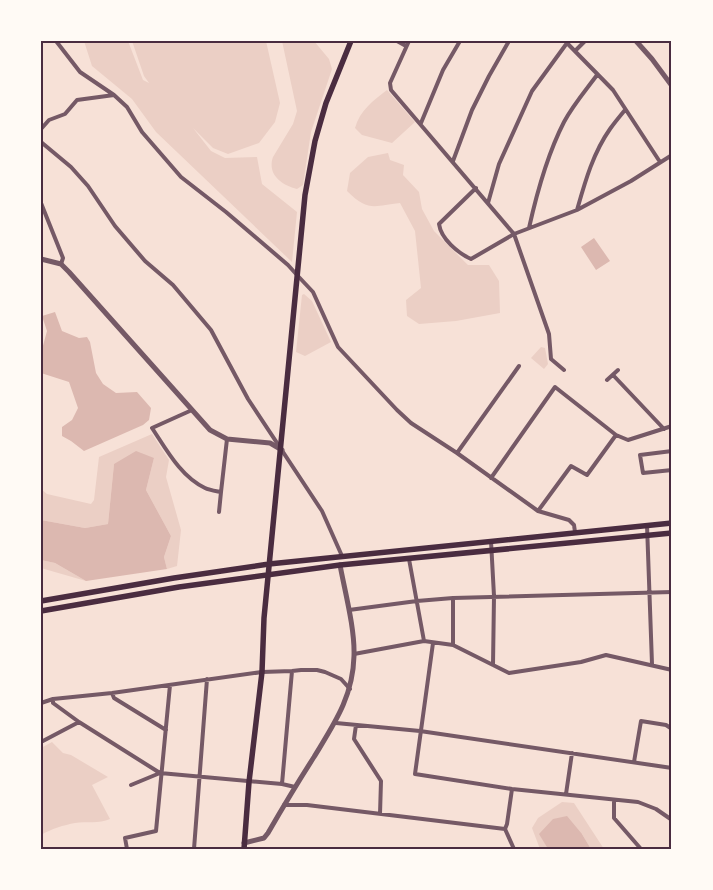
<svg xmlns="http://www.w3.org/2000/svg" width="713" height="890" viewBox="0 0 713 890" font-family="'DejaVu Sans',sans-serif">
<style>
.green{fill:#ebcfc5}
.water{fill:#dcb8b0}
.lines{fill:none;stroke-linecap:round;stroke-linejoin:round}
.minor{stroke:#755966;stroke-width:4}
.tertiary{stroke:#755966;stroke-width:5}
.secondary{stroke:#4a2c40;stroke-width:5.5}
.neatline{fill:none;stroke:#4a2c40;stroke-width:2}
</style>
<rect width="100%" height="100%" fill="#f7e1d7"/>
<path class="green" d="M84 41H128L143 80 149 83 144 76 132 41H266L280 103 275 122 259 143 228 154 213 148 193 128 211 151 225 158 257 157 262 184 297 212 292 262 156 132 132 99 92 66Z
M282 41H314L329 59 332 69 311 132 303 185 297 189C281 185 267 174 273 157L293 124 297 111Z
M387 90 415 122 392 143 362 135 355 128C360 110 373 101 387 90Z
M388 153 390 160 404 165 403 175 419 192 422 209 434 231 468 265H489L499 281 500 313 456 321 419 324 407 316 406 300 421 288 415 231 400 203C374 206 368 212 347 191L350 173 368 157Z
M304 294 312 301 331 342 305 356 296 352 302 295Z
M541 347 545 348 548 364 544 369 531 358Z
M152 434 169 460 166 477 181 530 177 566 167 569 164 557 171 536 146 490 154 458 114 464 108 524 85 528 41 520V489L47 494 91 504 94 500 99 457Z
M41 560 55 563 86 581 41 568Z
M52 742 63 753 71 755 108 777 92 785 110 819C99 824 86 821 75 823 64 825 51 829 41 835V748Z
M562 802 574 803 604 849H591L582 834H540L548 849H540L532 828 538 818Z"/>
<path class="water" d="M594 238 610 261 596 270 581 247Z
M55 312 62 331 79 338 87 337 90 342 96 373 103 384 116 393 137 392 151 408 149 420 143 425 84 451 71 441 62 436V427L72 420 78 408 69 382 41 373V353L47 331 42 316Z
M136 451 154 458 146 490 171 536 164 557 167 569 86 581 55 563 41 560V520L85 528 108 524 114 464Z
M567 816 582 834 591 849H548L539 834 553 819Z"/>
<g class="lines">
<path class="minor" d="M56 41 80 72 114 95 127 107 142 132 181 177 226 212 288 265 297 275 313 292 338 347 397 410 411 423 457 453 538 511 569 520 574 525 575 532
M397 41 406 46
M409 41 390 83 391 90 514 234 549 334 551 359 564 370
M565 41 613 90 660 162
M575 51 585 41
M421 123 443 70 460 41
M41 129 49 120 65 114 77 100 114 95
M41 142 71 167 88 186 115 226 145 261 173 285 211 330 248 399 322 511 342 556
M453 161 472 110 489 76 509 41
M476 188 439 224C441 239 458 253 471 259L514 234 577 210 631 181 672 155
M41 203 63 258 61 264
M488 203 499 164 532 91 567 43
M577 210C585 182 593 153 610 129 615 122 620 116 625 110
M529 228C537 192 547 155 564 122 573 105 586 90 597 75
M613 375 664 429
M607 380 618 370
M192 410 152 428C166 449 181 477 205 488 209 490 216 491 221 492L227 439
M616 435 628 440 672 426
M672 451 640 455 643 473 672 470
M457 453 519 366
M491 478 555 387 616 435 587 475 571 466 538 511
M219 512 221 492
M647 525 652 664
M491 541 494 596 493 665
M409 559 424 641
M349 610 417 601 453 598 672 592
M433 643 415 774 512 789 638 802 656 809 672 820
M453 645V598
M354 654 424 641 453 645 509 673 581 662 606 655 672 670
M112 693 114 698 166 730
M53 699V703L79 722 160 773 282 784 295 787
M41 703 53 699 112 693 262 672 292 671 301 670H317L325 672 341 679 350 689
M336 723 420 731 672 768
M356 725 354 739 381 781 380 814
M41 742 79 722
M634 762 641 721 666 725 672 729
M282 784 292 671
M131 785 160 773
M566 794 572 753
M614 801V818L641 849
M284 805H307L505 829 507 824 512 789
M505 829 514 849
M127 849 125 838 156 831 170 685
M194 849 207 679"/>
<path class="tertiary" d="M636 41 652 59 672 86
M41 259 61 264 69 272 210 430 227 439 270 443 282 450
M244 843 264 838 268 833C283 807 298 782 314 757 334 724 353 697 354 656 355 629 345 592 340 565"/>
<path class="secondary" d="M41 601 174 578 269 564 672 523
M41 611 179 587 340 565 672 533
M244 849 249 782 262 672 264 618 305 195 315 141 326 103 351 41"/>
</g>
<rect width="713" height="890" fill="none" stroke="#fffaf5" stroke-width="85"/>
<rect x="42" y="42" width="628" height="806" class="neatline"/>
</svg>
